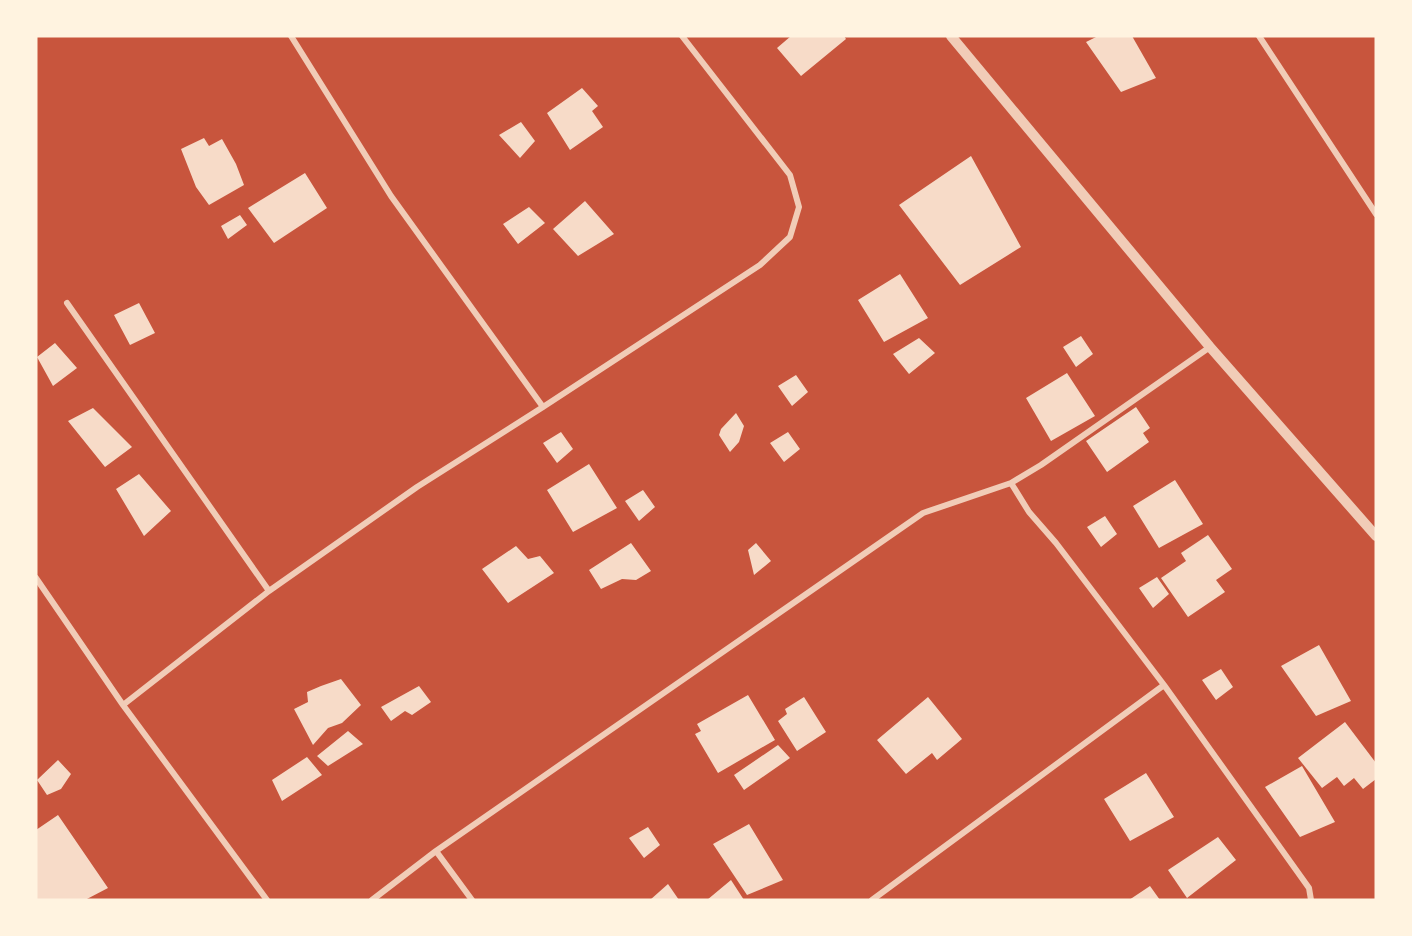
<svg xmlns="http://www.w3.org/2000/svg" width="1412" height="936" viewBox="0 0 1412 936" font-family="'Source Serif 4',serif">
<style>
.building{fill:#f7dbc8}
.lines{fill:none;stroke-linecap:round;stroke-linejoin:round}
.minor{stroke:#f1ccb7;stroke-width:6}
.tertiary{stroke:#f1ccb7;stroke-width:10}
</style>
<rect width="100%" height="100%" fill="#c8553d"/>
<path class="building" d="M791 36H844L846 39 801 76 777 48Z
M1098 36H1132L1156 78 1121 92 1086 42Z
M582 88 598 106 592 111 603 127 570 150 547 113Z
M521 122 535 141 520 158 499 135Z
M204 138 209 146 222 139 236 164 244 185 209 205 196 187 181 149Z
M971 156 1021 247 960 285 899 205Z
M305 173 327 208 274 243 248 208Z
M585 201 614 234 578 256 553 229Z
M529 207 545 223 518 244 503 224Z
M240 215 247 225 228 239 221 226Z
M900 274 928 318 884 342 858 300Z
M139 303 155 333 130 345 114 315Z
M1081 336 1093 354 1076 367 1063 347Z
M919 338 935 353 909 374 893 354Z
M55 343 77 368 53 386 37 357Z
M1067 373 1095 416 1051 441 1026 398Z
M796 375 808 392 792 406 778 386Z
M1136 407 1150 428 1143 433 1149 442 1107 472 1086 441Z
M93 408 132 447 105 467 68 421Z
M736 413 744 426 739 442 730 452 719 435 721 429Z
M561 432 573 449 557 463 543 443Z
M788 432 800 449 784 462 770 443Z
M589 464 617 508 573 532 547 490Z
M139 474 171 511 144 536 116 489Z
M1175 480 1203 524 1159 548 1133 506Z
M643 490 655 507 639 521 625 501Z
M1105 516 1117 534 1101 547 1087 527Z
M1208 535 1232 569 1216 580 1225 592 1188 617 1161 578 1186 561 1181 553Z
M631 543 651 571 636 580 622 579 601 589 589 570Z
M756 543 771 561 754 575 748 550Z
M516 546 528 559 540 556 554 573 508 603 482 569Z
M1157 577 1169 594 1153 608 1139 588Z
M1319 645 1351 701 1316 716 1281 666Z
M1221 669 1233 687 1216 700 1202 680Z
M341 679 361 705 342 723 328 728 313 745 294 709 308 702 307 692 321 686Z
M419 686 431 702 412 715 405 711 391 721 381 707Z
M748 695 775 740 718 773 695 734 701 731 697 724Z
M804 697 826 732 797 751 778 721 787 714 785 709Z
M928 697 962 739 937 760 932 753 906 774 877 740Z
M1345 722 1376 763V779L1363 789 1354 778 1344 786 1337 777 1322 788 1298 758Z
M348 731 363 744 328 766 317 756Z
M778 745 790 758 744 790 734 775Z
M307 757 322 775 282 801 272 780Z
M58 760 71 774 61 789 47 795 37 780Z
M1302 766 1335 822 1300 837 1265 787Z
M1146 773 1174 817 1130 841 1104 799Z
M58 815 108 888 85 900H36V830Z
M749 824 783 880 747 895 713 844Z
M648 827 660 845 644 858 629 838Z
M1218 837 1236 860 1187 898 1168 870Z
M731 880 744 900H707Z
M668 884 679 900H650Z
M1150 886 1160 900H1129Z"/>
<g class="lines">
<path class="minor" d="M291 36 391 196 543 407
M1259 36 1376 214
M67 303 269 591
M1011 483 1041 465 1210 347
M36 578 123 705 267 900
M123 705 269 591 417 487 543 407 760 265 790 237 799 207 790 175 682 36
M436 851 472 900
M372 900 436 851 923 513 1011 483 1029 512 1056 543 1164 685 1309 888 1311 900
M872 900 1164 685"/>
<path class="tertiary" d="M951 36 1210 347 1376 536"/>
</g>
<rect width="1412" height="936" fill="none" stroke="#fff3e0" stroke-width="75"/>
</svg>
